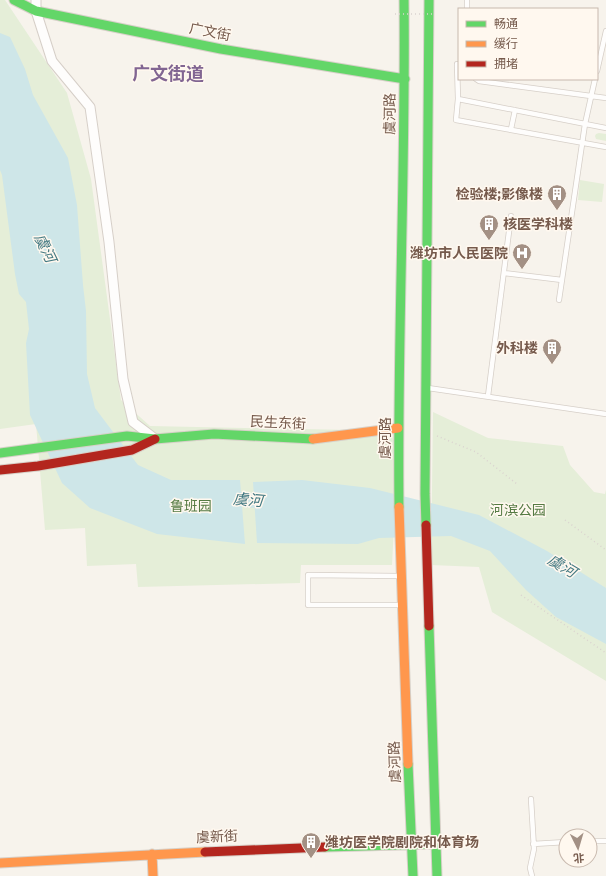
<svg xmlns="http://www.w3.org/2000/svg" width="606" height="876" viewBox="0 0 606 876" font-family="'Fira Sans','Noto Sans SC',sans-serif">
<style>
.green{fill:#e5eed8}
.water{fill:#cee6e8}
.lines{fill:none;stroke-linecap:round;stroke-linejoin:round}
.river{stroke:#cee6e8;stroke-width:15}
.lane-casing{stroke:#d6cfc8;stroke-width:6}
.street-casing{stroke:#d6cfc8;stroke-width:11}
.fast-casing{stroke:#d7d0c8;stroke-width:11}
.slow-casing{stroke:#d7d0c8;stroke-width:11}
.jam-casing{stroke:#d7d0c8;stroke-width:11}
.path{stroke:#dad3cf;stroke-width:1.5;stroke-dasharray:1 3;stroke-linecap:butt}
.lane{stroke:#fefdfc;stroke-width:4.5}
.street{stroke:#fefdfc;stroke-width:9}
.fast{stroke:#63d668;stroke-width:9}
.slow{stroke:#ff974d;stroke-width:9}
.jam{stroke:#b3261e;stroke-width:9}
.path-bridge{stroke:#dad3cf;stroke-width:1.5;stroke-dasharray:1 3;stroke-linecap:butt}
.labels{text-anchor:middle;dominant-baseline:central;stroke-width:3;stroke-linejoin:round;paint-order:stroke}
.street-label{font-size:14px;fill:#765a4c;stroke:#fff8ef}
.poi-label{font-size:14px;font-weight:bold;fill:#765a4c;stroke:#fff8ef;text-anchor:end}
.park-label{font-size:14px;fill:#567b44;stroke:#fff8ef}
.water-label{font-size:15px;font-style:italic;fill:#437982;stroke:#fff8ef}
.district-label{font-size:18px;font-weight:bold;fill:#816592;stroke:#fff8ef}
</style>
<rect width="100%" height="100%" fill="#f7f3ec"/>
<path class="green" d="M0 0H5L67 93 91 179 121 400 150 426 399 431 392 565H301L300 583 138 587 136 564 87 566 85 528 45 530 36 424 0 429Z
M599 133 606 134V141L596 139 595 136 596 134Z
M580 180 604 184 602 202 578 200Z
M433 412 488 438 563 446 570 465 594 492 605 494 606 490V681L492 612 479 567 431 565Z"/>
<path class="water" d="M0 33 10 37 25 69 33 95 68 158 77 205 83 285 86 311 87 374 95 408 138 465 171 480H240L245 544 157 534 90 508 62 483 30 415 26 343 29 329 26 302 19 294 15 274 2 175 0 170Z
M302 480 370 488 479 515 547 551 606 588V644L556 617 526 590 490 551 451 536 379 538 358 544 257 543 253 482Z"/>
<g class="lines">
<path class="river" d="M223 498 274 502"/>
<g class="lane-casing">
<path id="lane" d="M467 0V9
M457 64 458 99
M597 71 606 31
M476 79 479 81 606 98
M606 128 458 99 456 120 606 147
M511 129 515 110
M504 273 562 280
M559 300 585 124 595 79
M428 388 606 414
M488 396 511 216
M399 576 308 575V605H400
M531 799 534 849 530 868 532 876
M590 841H606
M533 844 566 842"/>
</g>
<g class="street-casing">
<path id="street" d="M36 0V11L52 61 90 107 109 242 123 379 133 422 154 438"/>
</g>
<g class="fast-casing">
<path id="fast" d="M14 0 36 11 221 49 405 79
M0 453 127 436 155 439 214 434 313 439
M399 507C397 338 406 169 404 0
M426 525 425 494 429 0
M429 626 437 876
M408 764 413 876
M325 847 436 844"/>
</g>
<g class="slow-casing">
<path id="slow" d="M313 439 398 428
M399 507 408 764
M152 854 153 876
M0 863 205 852"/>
</g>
<g class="jam-casing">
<path id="jam" d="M0 470 38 466 132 450 155 439
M426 525 429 626
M205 852 325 847"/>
</g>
<path class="path" d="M437 436 476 452 517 484
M565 520 606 550
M521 595 606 653"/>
<use href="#lane" class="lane"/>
<use href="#street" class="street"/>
<use href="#fast" class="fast"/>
<use href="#slow" class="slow"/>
<use href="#jam" class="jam"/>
<path class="path-bridge" d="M395 14H432"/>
</g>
<defs>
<g id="building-pin" transform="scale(1)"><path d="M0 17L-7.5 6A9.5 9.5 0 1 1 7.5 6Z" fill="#a39084" stroke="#fff8ef"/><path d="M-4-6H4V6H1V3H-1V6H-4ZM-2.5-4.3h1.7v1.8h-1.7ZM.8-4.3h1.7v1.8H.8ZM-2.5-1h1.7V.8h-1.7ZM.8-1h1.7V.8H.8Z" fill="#fff"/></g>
<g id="hospital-pin" transform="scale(1)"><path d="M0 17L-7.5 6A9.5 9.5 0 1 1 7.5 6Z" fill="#a39084" stroke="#fff8ef"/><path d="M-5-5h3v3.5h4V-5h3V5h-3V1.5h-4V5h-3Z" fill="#fff"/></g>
</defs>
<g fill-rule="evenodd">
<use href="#building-pin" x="557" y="194"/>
<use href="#building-pin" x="489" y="224"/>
<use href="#hospital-pin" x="522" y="253"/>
<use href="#building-pin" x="552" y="348"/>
<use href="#building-pin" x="311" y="842"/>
</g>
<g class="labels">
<g class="street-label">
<text transform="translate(210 32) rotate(11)">广文街</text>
<text transform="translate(390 114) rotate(-89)">虞河路</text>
<text transform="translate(278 423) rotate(3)">民生东街</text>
<text transform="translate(385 438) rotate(-90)">虞河路</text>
<text transform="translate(395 762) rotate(-92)">虞河路</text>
<text transform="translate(217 837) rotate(-3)">虞新街</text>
</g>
<g class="poi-label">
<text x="543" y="194">检验楼;影像楼</text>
<text x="503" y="224" text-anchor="start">核医学科楼</text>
<text x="508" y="253">潍坊市人民医院</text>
<text x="538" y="348">外科楼</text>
<text x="325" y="842" text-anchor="start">潍坊医学院剧院和体育场</text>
</g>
<g class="park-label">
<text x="191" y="506">鲁班园</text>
<text x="518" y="510">河滨公园</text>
</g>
<g class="water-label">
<text transform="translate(45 248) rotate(64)">虞河</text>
<text transform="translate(248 500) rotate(5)">虞河</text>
<text transform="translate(562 566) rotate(31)">虞河</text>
</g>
<g class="district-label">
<text x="168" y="74">广文街道</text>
</g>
</g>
<rect x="458" y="8" width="140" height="72" fill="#fff8ef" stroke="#c8b9ae"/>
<rect x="466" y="21" width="20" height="6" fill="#63d668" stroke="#c8b9ae"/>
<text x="494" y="28" font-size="12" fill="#765a4c">畅通</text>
<rect x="466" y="41" width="20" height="6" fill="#ff974d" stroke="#c8b9ae"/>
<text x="494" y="48" font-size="12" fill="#765a4c">缓行</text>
<rect x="466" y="61" width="20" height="6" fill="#b3261e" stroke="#c8b9ae"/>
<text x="494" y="68" font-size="12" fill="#765a4c">拥堵</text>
<g transform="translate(578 848) rotate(175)"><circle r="19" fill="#fff8ef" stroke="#c8b9ae"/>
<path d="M0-3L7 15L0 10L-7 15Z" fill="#a39084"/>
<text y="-6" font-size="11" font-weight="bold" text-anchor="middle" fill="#765a4c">北</text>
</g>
</svg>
